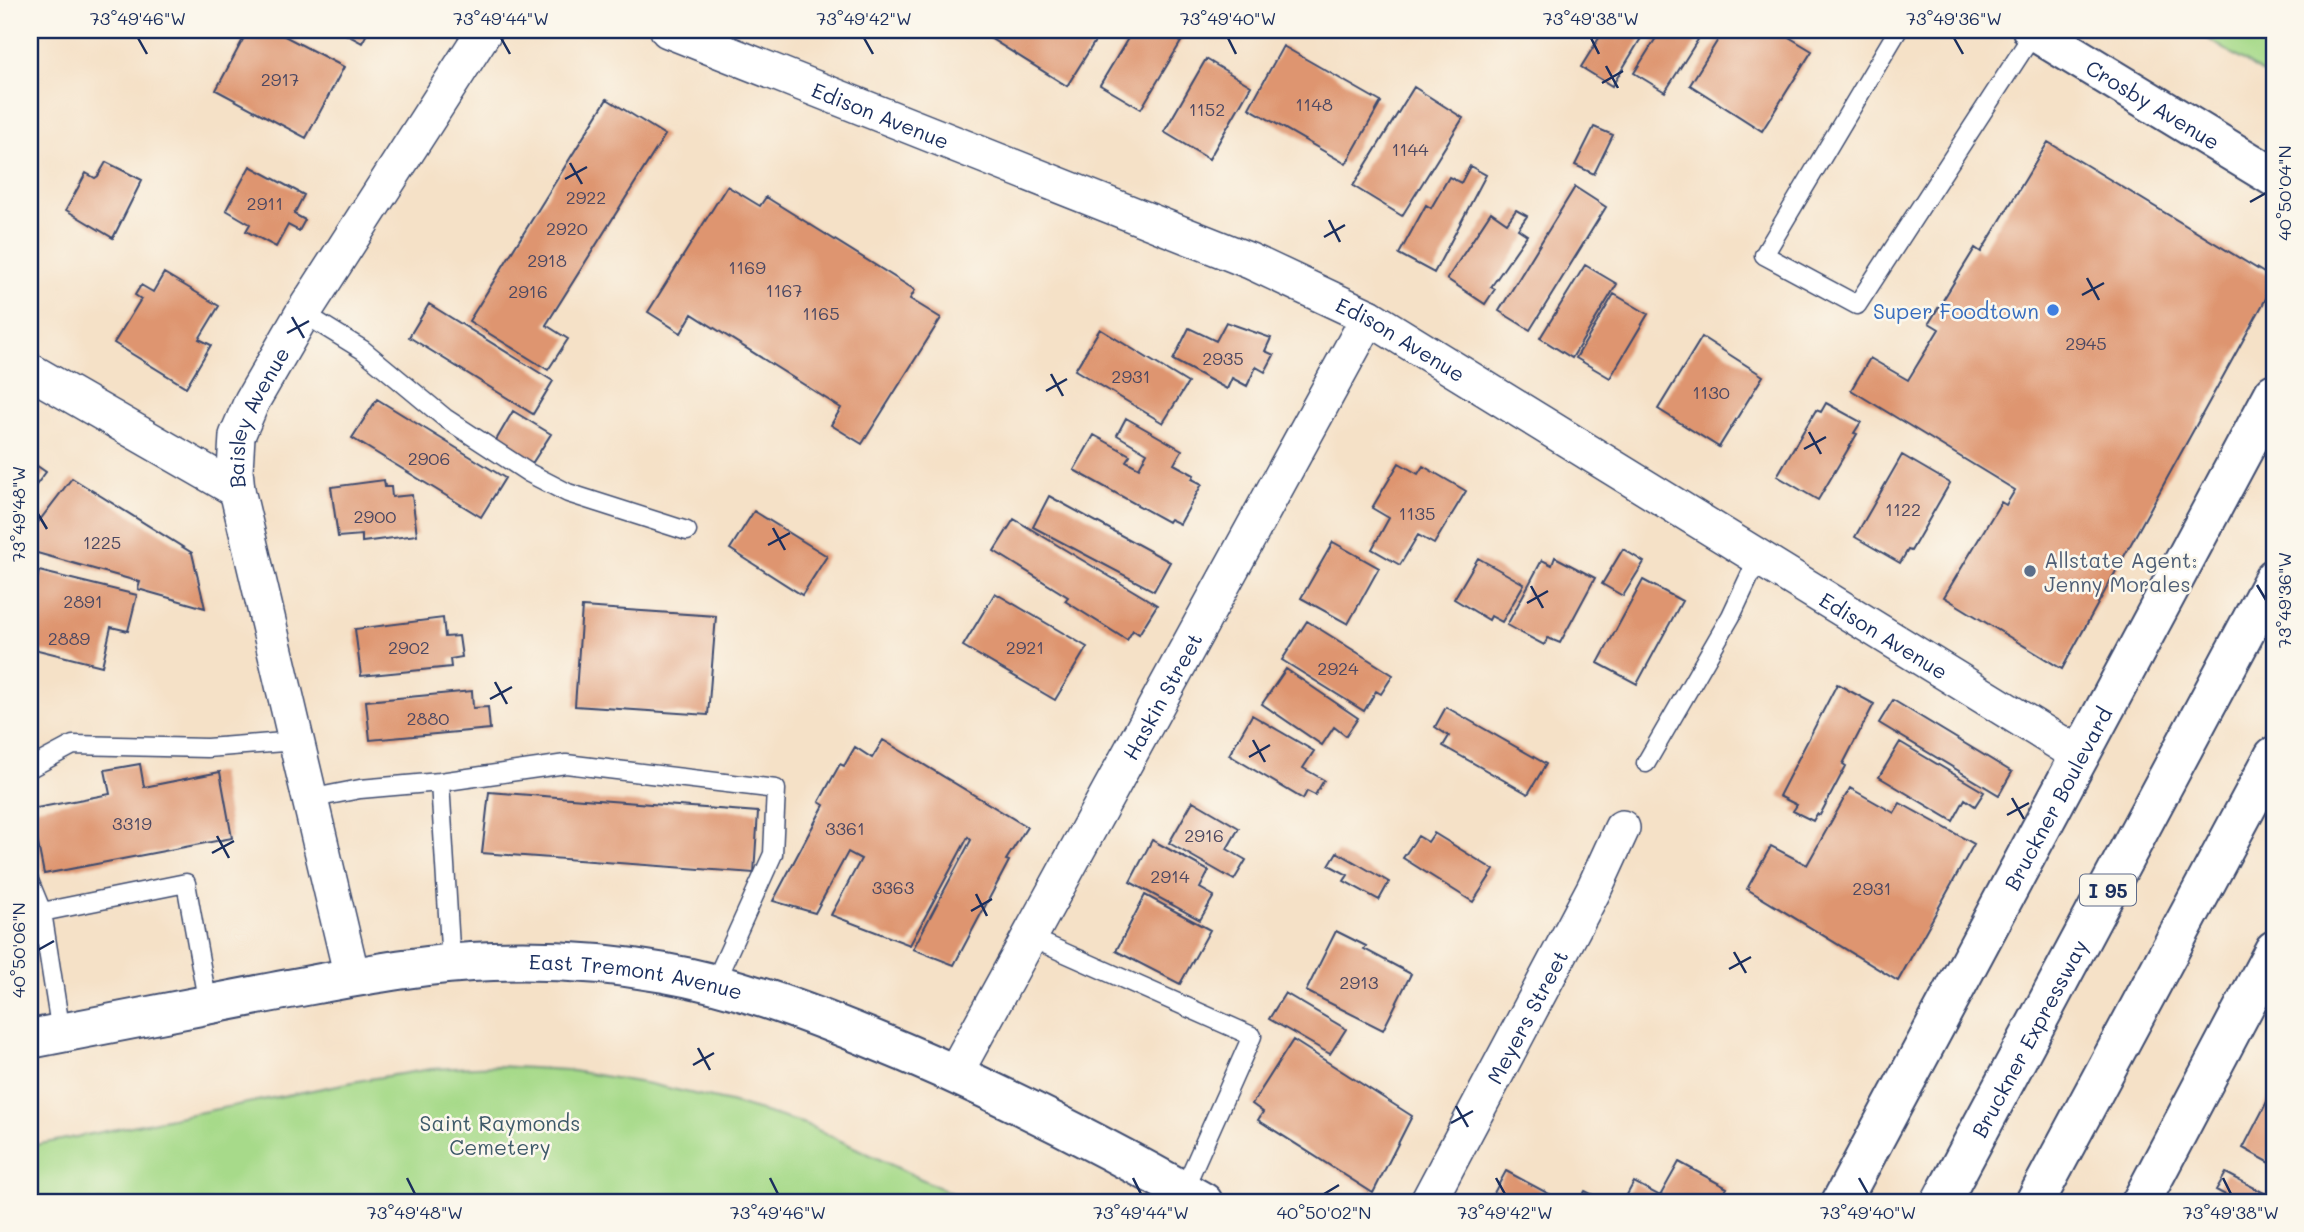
<svg xmlns="http://www.w3.org/2000/svg" width="2304" height="1232" viewBox="0 0 2304 1232" font-family="Mali,sans-serif">
<style>
.green{fill:#a7da8a;stroke:#618474;stroke-width:2}
.building{fill:#de956f}
.lines{fill:none;stroke-linecap:round;stroke-linejoin:round}
.service-casing{stroke:#3c4a6e;stroke-width:21}
.minor-casing{stroke:#3c4a6e;stroke-width:38}
.tertiary-casing{stroke:#3c4a6e;stroke-width:42}
.secondary-casing{stroke:#3c4a6e;stroke-width:42}
.motorway-casing{stroke:#3c4a6e;stroke-width:42}
.service{stroke:#fff;stroke-width:18}
.minor{stroke:#fff;stroke-width:35}
.tertiary{stroke:#fff;stroke-width:38}
.secondary{stroke:#fff;stroke-width:38}
.motorway{stroke:#fff;stroke-width:38}
.ticks{fill:none;stroke:#1b2f5e;stroke-width:2.5}
.shop-dot{fill:#3f7fe0;stroke:#fbf7ec;stroke-width:2.5}
.service-dot{fill:#5c6f8a;stroke:#fbf7ec;stroke-width:2.5}
.labels{text-anchor:middle;dominant-baseline:central;stroke-width:5;stroke-linejoin:round;paint-order:stroke}
.number-label{font-size:18px;fill:#4c4862}
.shield{fill:#fbf7ec;stroke:#5e6b89;stroke-width:2}
.shield-label{font-size:19px;font-weight:bold;fill:#1b2f5e}
.street-label{font-size:21px;fill:#1b2f5e;stroke:#fbf7ec}
.shop-label{font-size:21px;fill:#366cbe;stroke:#fbf7ec;text-anchor:end}
.service-label{font-size:21px;fill:#4e5e75;stroke:#fbf7ec;text-anchor:start}
.park-label{font-size:21px;fill:#3e5a69;stroke:#fbf7ec}
.neatline{fill:none;stroke:#1b2f5e;stroke-width:2.5}
.ticks-label{font-size:18px;text-anchor:middle;fill:#1b2f5e}
</style>
<rect width="100%" height="100%" fill="#fbf7ec"/>
<filter id="ink" filterUnits="userSpaceOnUse"><feTurbulence type="fractalNoise" baseFrequency=".0143" numOctaves="2"/><feDisplacementMap in="SourceGraphic" scale="14" xChannelSelector="R" yChannelSelector="G"/><feConvolveMatrix kernelMatrix="1 2 1 2 8 2 1 2 1" color-interpolation-filters="sRGB"/></filter>
<filter id="wash" filterUnits="userSpaceOnUse"><feTurbulence type="fractalNoise" baseFrequency=".00686" numOctaves="4" result="noise"/><feDisplacementMap in="SourceGraphic" scale="28" xChannelSelector="R" yChannelSelector="G"/><feGaussianBlur stdDeviation="1.57" result="paint"/><feColorMatrix in="noise" values="0 0 0 0 0 0 0 0 0 0 0 0 0 0 0 0 0 1.4 0 .05"/><feComposite in="paint" operator="in"/></filter>
<g filter="url(#wash)">
<rect width="100%" height="100%" fill="#f5e1c7"/>
<path class="green" d="M2194 30H2274V79L2271 78Z
M497 1066 567 1070 650 1084 730 1102 805 1124 970 1202H30V1146L363 1080 431 1069Z"/>
<g id="blocks">
<path class="building" d="M248 30H273L344 67 306 138 216 90Z
M338 30H369L362 43Z
M977 30H1102L1067 86Z
M1133 30H1188L1141 109 1100 85Z
M1604 30H1646L1612 86 1581 67Z
M1661 30H1704L1665 92 1634 73Z
M1724 30H1777L1812 51 1762 131 1690 85Z
M1283 46 1381 102 1346 164 1249 108Z
M1206 59 1251 86 1209 159 1164 132Z
M1414 87 1463 118 1402 216 1353 186Z
M607 99 665 135 546 325 568 339 548 370 469 321Z
M1594 127 1613 135 1594 174 1575 165Z
M2048 142 2274 279V284L2062 669 1944 597 2001 502 2006 505 2015 490 1851 390 1870 358 1908 380 1939 329 1929 323 1975 248 1981 252Z
M106 162 142 180 113 238 66 210 86 173 95 178 98 176Z
M250 166 304 195 294 214 305 220 299 231 288 225 276 247 246 231 250 224 226 210Z
M1470 166 1486 175 1434 273 1399 254 1426 205 1431 208 1449 177 1461 183Z
M727 186 760 206 766 197 915 290 910 299 941 318 862 444 831 425 841 408 692 314 681 333 648 312Z
M1575 187 1606 207 1530 330 1499 311Z
M1516 210 1527 216 1518 229 1527 235 1491 287 1495 289 1485 304 1447 279 1491 212 1507 223Z
M1585 265 1617 284 1572 358 1540 338Z
M164 273 219 306 199 339 211 345 186 387 114 343 141 299 135 295 141 285 153 292Z
M1614 294 1648 314 1610 378 1576 358Z
M429 304 553 381 533 414 409 337Z
M1226 322 1271 338 1265 351 1274 355 1265 372 1256 367 1247 386 1232 378 1227 389 1173 360 1189 328 1216 341Z
M1100 329 1188 383 1163 423 1075 370Z
M1702 337 1763 376 1719 447 1658 409Z
M377 399 505 478 481 517 352 438Z
M1826 403 1861 422 1854 433 1857 434 1818 500 1777 476 1816 410 1821 412Z
M513 411 551 434 531 465 495 442Z
M1126 418 1182 450 1174 464 1194 475 1192 479 1202 484 1180 524 1170 519 1168 522 1074 470 1094 435 1130 455 1126 461 1139 468 1147 453 1117 435Z
M1902 455 1950 483 1911 551 1908 550 1900 563 1855 537Z
M30 461 46 472 30 493Z
M1399 463 1418 474 1423 466 1466 491 1434 544 1418 535 1400 565 1372 549 1389 518 1372 508Z
M72 478 192 553 205 608 138 589 140 582 30 551V533Z
M384 480 385 487H391L392 497 412 495 417 535 362 542V535L338 537 331 487Z
M1049 496 1170 562 1154 591 1033 527Z
M754 511 827 556 802 595 730 549Z
M1014 519 1157 605 1139 634 1133 630 1127 640 1065 601 1068 597 994 551Z
M1333 542 1379 568 1348 624 1301 598Z
M1623 549 1644 562 1623 596 1602 584Z
M1555 557 1595 578 1560 643 1548 638 1544 645 1507 625 1542 560 1552 565Z
M1478 558 1524 584 1502 622 1491 616 1489 620 1454 599Z
M39 571 137 595 128 631 111 627 102 666 30 648V606Z
M1643 580 1682 601 1637 684 1598 663Z
M995 593 1087 647 1055 700 963 646Z
M582 607 716 616 708 715 575 706Z
M443 618 445 637 459 636 462 657 450 659 451 667 361 676 355 629Z
M1307 621 1393 675 1381 694 1376 691 1364 711 1282 660Z
M1286 669 1358 718 1346 736 1334 727 1322 745 1262 704Z
M1837 684 1874 704 1843 764 1846 766 1820 815 1817 814 1813 821 1793 811 1797 805 1779 796Z
M472 691 473 708 488 707 490 729 370 740 366 701Z
M1893 700 2012 772 1999 795 1879 723Z
M1446 707 1546 764 1528 794 1443 746 1449 736 1435 727Z
M1252 715 1314 751 1303 768 1324 780 1315 795 1307 791 1303 799 1229 755Z
M883 740 1027 827 1006 860 1009 861 954 965 913 949 971 840 968 837 910 945 831 915 861 859 848 852 815 913 773 901 824 805 819 802 840 764 844 766 855 747 872 758Z
M1900 742 1984 792 1975 806 1965 799 1953 821 1879 777Z
M140 764 144 787 220 772 232 838 44 874 31 809 110 794 105 770Z
M1850 788 1894 813 1900 803 1974 844 1898 981 1747 889 1771 846 1807 865Z
M489 792 758 812 754 873 482 853Z
M1193 801 1239 828 1227 849 1246 860 1234 880 1169 843Z
M1434 833 1494 870 1473 902 1403 858 1418 836 1428 842Z
M1152 840 1209 871 1200 888 1214 896 1200 920 1130 882Z
M1337 852 1389 882 1379 900 1344 881 1348 875 1329 865Z
M1145 895 1210 930 1180 984 1116 951Z
M1336 931 1366 946 1364 949 1411 974 1383 1030 1306 991Z
M1285 993 1346 1029 1330 1054 1269 1019Z
M1293 1040 1412 1116 1373 1193 1258 1120 1263 1112 1252 1104Z
M2272 1092 2274 1093V1165L2243 1148Z
M1679 1162 1727 1188 1719 1202H1623L1634 1182 1660 1196Z
M1506 1171 1564 1202H1489Z
M2226 1173 2274 1198V1202H2239L2216 1190Z
M1585 1191 1607 1202H1579Z"/>
</g>
</g>
<g filter="url(#ink)">
<use href="#blocks" fill-opacity="0" stroke="#3c4a6e" stroke-width="2"/>
<g class="lines">
<g class="service-casing">
<path id="service" d="M1898 30 1764 255 1857 305 2035 31
M303 313 363 350 445 418 529 473 568 493 687 531
M1646 763 1731 616 1759 556
M30 768 73 745 207 748 296 741
M309 799 360 789 440 782
M30 883 42 912 61 1033
M42 912 186 883 208 1005
M1029 937 1252 1036 1183 1191
M451 964 440 782 566 764 776 789 773 854 714 984"/>
</g>
<g class="minor-casing">
<g id="minor">
<path id="s1" d="M668 30 1250 261 1369 317 2081 756"/>
<path d="M30 371 237 490"/>
<path id="s2" d="M352 977 237 490 235 470 237 436 252 401 303 313 485 30"/>
<path id="s3" d="M955 1073 1369 317"/>
<path id="s4" d="M1428 1202 1594 889 1622 828"/>
</g>
</g>
<g class="tertiary-casing">
<g id="tertiary">
<path id="s5" d="M2032 30 2274 177"/>
</g>
</g>
<g class="secondary-casing">
<g id="secondary">
<path id="s6" d="M30 1039C111 1023 192 1008 273 992 345 979 418 963 493 961 550 959 609 963 665 973 734 985 801 1010 865 1036 982 1083 1094 1140 1203 1202"/>
<path id="s7" d="M1841 1202 2274 393"/>
<path d="M2141 1202 2274 950"/>
</g>
</g>
<g class="motorway-casing">
<g id="motorway">
<path id="s8" d="M1941 1202 2274 578"/>
<path d="M2035 1202 2274 756"/>
</g>
</g>
<use href="#service" class="service"/>
<use href="#minor" class="minor"/>
<use href="#tertiary" class="tertiary"/>
<use href="#secondary" class="secondary"/>
<use href="#motorway" class="motorway"/>
</g>
</g>
<path class="ticks" d="M138 38 147 54M501 38 510 54M864 38 873 54M1228 38 1236 54M1591 38 1599 54M1954 38 1963 54M1606 66 1618 88M1602 83 1623 71M570 163 582 184M565 179 587 167M2250 202 2266 193M1329 220 1340 242M1324 237 1345 225M2087 278 2099 300M2082 295 2104 283M292 317 304 338M287 333 309 321M1051 374 1063 396M1046 391 1067 379M1809 432 1821 454M1804 449 1826 437M38 514 47 529M773 528 785 550M768 545 790 533M2257 585 2266 600M1531 586 1543 608M1527 603 1548 591M495 682 507 704M490 699 512 687M1253 740 1265 762M1249 757 1270 745M2012 798 2024 819M2007 815 2029 803M217 836 229 858M212 853 234 841M976 894 987 916M971 911 992 899M38 950 54 941M1734 952 1746 973M1729 969 1751 957M698 1048 710 1070M693 1065 714 1053M1456 1106 1468 1127M1451 1123 1473 1111M407 1178 415 1194M770 1178 778 1194M1133 1178 1141 1194M1496 1178 1505 1194M1859 1178 1868 1194M2223 1178 2231 1194M1324 1194 1339 1185"/>
<circle class="shop-dot" cx="2053" cy="310" r="7"/>
<circle class="service-dot" cx="2030" cy="571" r="7"/>
<g class="labels">
<g class="number-label">
<text x="280" y="79">2917</text>
<text x="1314" y="104">1148</text>
<text x="1207" y="109">1152</text>
<text x="1410" y="149">1144</text>
<text x="586" y="197">2922</text>
<text x="265" y="203">2911</text>
<text x="567" y="228">2920</text>
<text x="547" y="260">2918</text>
<text x="747" y="267">1169</text>
<text x="784" y="290">1167</text>
<text x="528" y="291">2916</text>
<text x="821" y="313">1165</text>
<text x="2086" y="343">2945</text>
<text x="1223" y="358">2935</text>
<text x="1131" y="376">2931</text>
<text x="1711" y="392">1130</text>
<text x="429" y="458">2906</text>
<text x="1903" y="509">1122</text>
<text x="1417" y="513">1135</text>
<text x="375" y="516">2900</text>
<text x="102" y="542">1225</text>
<text x="83" y="601">2891</text>
<text x="69" y="638">2889</text>
<text x="409" y="647">2902</text>
<text x="1025" y="647">2921</text>
<text x="1338" y="668">2924</text>
<text x="428" y="718">2880</text>
<text x="132" y="823">3319</text>
<text x="845" y="828">3361</text>
<text x="1204" y="835">2916</text>
<text x="1170" y="876">2914</text>
<text x="893" y="887">3363</text>
<text x="1872" y="888">2931</text>
<text x="1359" y="982">2913</text>
</g>
<rect class="shield" x="2080" y="874.5" width="56" height="31" rx="5"/>
<g class="shield-label">
<text x="2108" y="890">I 95</text>
</g>
<g class="street-label">
<text stroke="none"><textPath href="#s5" startOffset="142">Crosby Avenue</textPath></text>
<text stroke="none"><textPath href="#s1" startOffset="229">Edison Avenue</textPath></text>
<text stroke="none"><textPath href="#s1" startOffset="796">Edison Avenue</textPath></text>
<text stroke="none"><textPath href="#s2" startOffset="578">Baisley Avenue</textPath></text>
<text stroke="none"><textPath href="#s1" startOffset="1363">Edison Avenue</textPath></text>
<text stroke="none"><textPath href="#s3" startOffset="430">Haskin Street</textPath></text>
<text stroke="none"><textPath href="#s7" startOffset="458">Bruckner Boulevard</textPath></text>
<text stroke="none"><textPath href="#s6" startOffset="614">East Tremont Avenue</textPath></text>
<text stroke="none"><textPath href="#s4" startOffset="210">Meyers Street</textPath></text>
<text stroke="none"><textPath href="#s8" startOffset="186">Bruckner Expressway</textPath></text>
</g>
<g class="shop-label">
<text x="2039" y="310">Super Foodtown</text>
</g>
<g class="service-label">
<text x="2044" y="559">Allstate Agent:<tspan x="2044" dy="24">Jenny Morales</tspan></text>
</g>
<g class="park-label">
<text x="500" y="1122">Saint Raymonds<tspan x="500" dy="24">Cemetery</tspan></text>
</g>
</g>
<rect width="2304" height="1232" fill="none" stroke="#fbf7ec" stroke-width="77"/>
<rect x="38" y="38" width="2228" height="1156" class="neatline"/>
<g class="ticks-label">
<text x="138" y="25">73°49'46"W</text>
<text x="501" y="25">73°49'44"W</text>
<text x="864" y="25">73°49'42"W</text>
<text x="1228" y="25">73°49'40"W</text>
<text x="1591" y="25">73°49'38"W</text>
<text x="1954" y="25">73°49'36"W</text>
<text transform="translate(2285 193) rotate(-90)" y="6">40°50'04"N</text>
<text transform="translate(19 514) rotate(-90)" y="6">73°49'48"W</text>
<text transform="translate(2285 600) rotate(-90)" y="6">73°49'36"W</text>
<text transform="translate(19 950) rotate(-90)" y="6">40°50'06"N</text>
<text x="415" y="1219">73°49'48"W</text>
<text x="778" y="1219">73°49'46"W</text>
<text x="1141" y="1219">73°49'44"W</text>
<text x="1324" y="1219">40°50'02"N</text>
<text x="1505" y="1219">73°49'42"W</text>
<text x="1868" y="1219">73°49'40"W</text>
<text x="2231" y="1219">73°49'38"W</text>
</g>
</svg>
